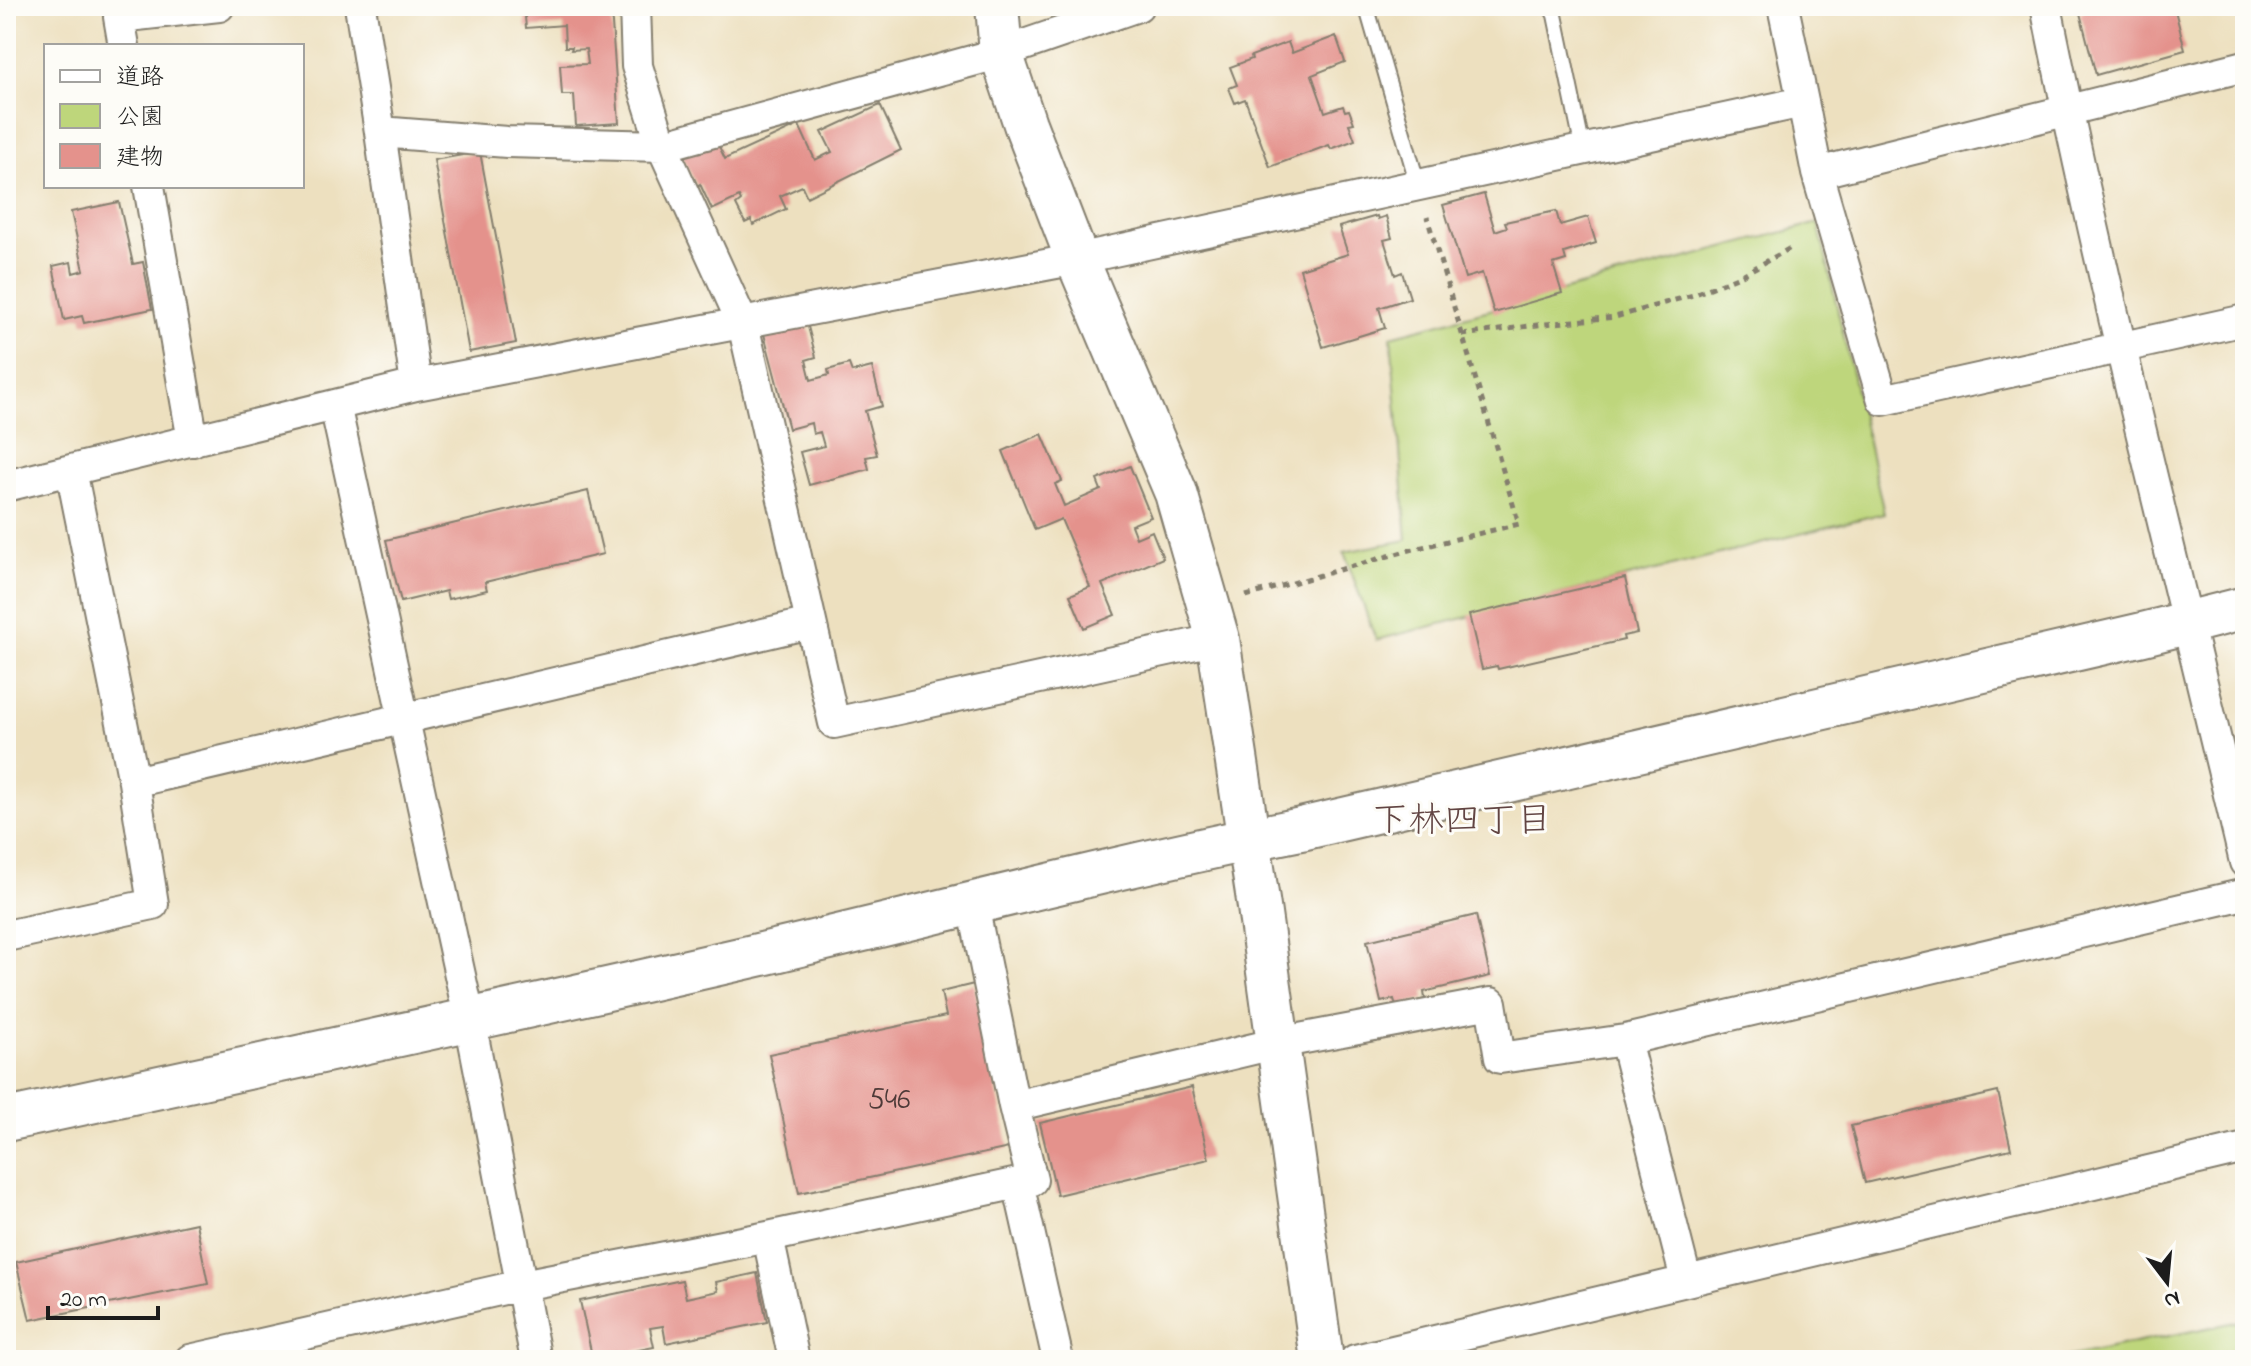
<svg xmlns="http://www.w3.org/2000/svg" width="2251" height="1366" viewBox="0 0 2251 1366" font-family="'Indie Flower','Klee One',sans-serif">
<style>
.green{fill:#bed67b;stroke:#6d794c;stroke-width:2}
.building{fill:#e4928c}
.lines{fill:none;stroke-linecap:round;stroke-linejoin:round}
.lane-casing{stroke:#847e6e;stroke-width:18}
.street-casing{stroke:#847e6e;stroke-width:34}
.secondary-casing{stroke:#847e6e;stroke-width:46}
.path{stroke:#847e6e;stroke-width:5;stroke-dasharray:6 6;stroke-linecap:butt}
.lane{stroke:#fff;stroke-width:14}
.street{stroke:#fff;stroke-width:30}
.secondary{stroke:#fff;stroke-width:42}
.labels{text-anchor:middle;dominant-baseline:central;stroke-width:6;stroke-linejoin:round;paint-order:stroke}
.number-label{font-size:30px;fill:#4e3a38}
.neighbourhood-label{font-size:36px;fill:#624543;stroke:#fdfcf7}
</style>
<rect width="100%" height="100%" fill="#fdfcf7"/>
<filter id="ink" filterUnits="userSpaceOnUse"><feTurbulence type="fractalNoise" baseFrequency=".0125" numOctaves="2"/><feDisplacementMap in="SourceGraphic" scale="16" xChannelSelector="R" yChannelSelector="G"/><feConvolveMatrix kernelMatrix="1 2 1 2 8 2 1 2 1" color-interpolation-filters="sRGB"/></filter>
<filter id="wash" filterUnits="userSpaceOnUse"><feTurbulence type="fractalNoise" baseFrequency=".006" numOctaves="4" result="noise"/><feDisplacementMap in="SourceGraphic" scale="32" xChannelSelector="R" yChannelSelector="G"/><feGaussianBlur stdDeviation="1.8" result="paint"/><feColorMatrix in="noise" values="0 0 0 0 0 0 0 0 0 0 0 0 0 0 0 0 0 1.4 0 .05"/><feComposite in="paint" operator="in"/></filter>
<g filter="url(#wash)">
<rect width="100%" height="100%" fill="#ede0bf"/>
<path class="green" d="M1818 223 1884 513 1376 640 1344 552 1407 540 1391 336Z
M2245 1320V1360H2053Z"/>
<g id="blocks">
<path class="building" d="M524 6H570V9L618 6V8L611 9 619 123 576 126 574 95H562L560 65 588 64 586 49 571 50 572 47H565L564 25 526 28Z
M2083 6H2174L2185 50 2096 75 2080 13 2084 12Z
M1336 36 1345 62 1312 75 1325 112 1343 106 1345 111 1349 110 1354 123 1349 124 1355 140 1331 149 1329 145 1270 167 1245 99 1235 103 1229 88 1237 85 1230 67 1252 59 1251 56 1288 42 1292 53Z
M880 105 901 150 807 197 802 186 780 196 786 209 753 225 751 220 745 223 736 205 741 201 739 197 712 210 700 184 697 186 682 156 716 140 725 159 799 125 815 160 832 152 822 132Z
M480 152 516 343 469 352 434 160Z
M1484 194 1495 231 1507 227 1505 222 1556 211 1560 225 1588 217 1596 243 1564 253 1566 260 1553 264 1562 293 1494 313 1482 273 1465 278 1443 205Z
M119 202 133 264 143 262 152 309 84 323 82 316 64 320 53 266 71 262 73 273 84 270 71 212Z
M1377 216 1378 219 1386 216 1392 238 1384 240 1395 275 1402 272 1410 298 1379 308 1385 328 1323 347 1300 269 1348 254 1339 227Z
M807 323 816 357 806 360 811 380 829 375 828 370 849 364 852 372 872 367 882 406 865 411 877 455 866 457 869 469 809 485 800 452 824 446 820 432 813 434 811 423 789 429 764 334Z
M1042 434 1062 481 1055 484 1064 506 1101 490 1097 480 1130 466 1151 517 1131 525 1136 538 1152 531 1163 558 1102 584 1115 615 1084 628 1070 595 1090 587 1061 519 1035 530 1003 451Z
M588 491 603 554 485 582 487 590 448 599 446 591 401 602 386 540Z
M1625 578 1637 633 1623 636 1624 640 1498 669 1497 666 1482 669 1469 615Z
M1476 915 1490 976 1424 992 1425 999 1396 1006 1394 999 1381 1002 1367 941Z
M974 984 1009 1148 799 1193 769 1054 946 1016 941 992Z
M1192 1087 1209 1159 1057 1195 1040 1123Z
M1998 1092 2011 1149 1865 1183 1851 1126Z
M196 1223 208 1284 30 1320 16 1262Z
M757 1273 767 1322 666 1343 663 1326 650 1328 654 1347 614 1355V1352L592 1356 580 1301 682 1280 686 1298 718 1291 716 1282Z"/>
</g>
</g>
<g filter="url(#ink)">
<use href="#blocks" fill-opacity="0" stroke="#847e6e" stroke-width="2"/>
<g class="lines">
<g class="lane-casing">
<path id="lane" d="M1363 6 1368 12 1418 185
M1550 6 1555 15 1583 150"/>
</g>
<g class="street-casing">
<path id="street" d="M360 6 380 132 507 142 662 146 1001 53 1138 6
M635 6 637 66 662 146 743 324 834 723 1218 639
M1783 6 1803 102
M2046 6C2103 293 2178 577 2245 862
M124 46 119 17 219 6
M380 132 416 385
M1817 173 2245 66
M149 186 193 441
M335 405 470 1021 536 1360
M6 486 416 385 1077 259 1803 102 1817 173 1883 400 2245 320
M134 782 810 623
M6 936 153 904 134 782 71 470
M1014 1106 1278 1043 1491 1003 1500 1058 1625 1040
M1018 1183 1058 1360
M768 1237 794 1360
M1686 1280 1625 1040 2245 894
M190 1360 522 1285 768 1237 1032 1180 1014 1106 973 905
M1355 1360 2245 1148"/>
</g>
<g class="secondary-casing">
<path id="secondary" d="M997 6 1001 53 1025 124 1077 259 1176 493 1218 639 1259 907 1322 1360
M6 1120C258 1066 510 1012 762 954 942 912 1120 865 1301 829L2143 634 2245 608"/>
</g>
<path class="path" d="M1462 335 1545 324 1615 317 1693 295 1742 275 1794 246
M1246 596 1410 550 1519 524 1427 217"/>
<use href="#lane" class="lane"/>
<use href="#street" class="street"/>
<use href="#secondary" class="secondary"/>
</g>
</g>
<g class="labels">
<g class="number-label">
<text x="889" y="1101">546</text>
</g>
<g class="neighbourhood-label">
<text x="1462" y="822">下林四丁目</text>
</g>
</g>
<rect width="2251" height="1366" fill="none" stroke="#fdfcf7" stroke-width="32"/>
<rect x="44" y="44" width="260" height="144" fill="#fdfcf7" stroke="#a3a29f" stroke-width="2"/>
<rect x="60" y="70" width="40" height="12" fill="#ffffff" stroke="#a3a29f" stroke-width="2"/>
<text x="116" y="84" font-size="24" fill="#1c1c1c">道路</text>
<rect x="60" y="104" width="40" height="24" fill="#bed67b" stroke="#a3a29f" stroke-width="2"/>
<text x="116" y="124" font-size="24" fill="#1c1c1c">公園</text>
<rect x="60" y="144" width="40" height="24" fill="#e4928c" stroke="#a3a29f" stroke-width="2"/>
<text x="116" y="164" font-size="24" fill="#1c1c1c">建物</text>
<g transform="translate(2167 1282) rotate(164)" stroke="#fdfcf7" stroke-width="6" paint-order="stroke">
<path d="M0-6L14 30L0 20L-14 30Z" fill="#1c1c1c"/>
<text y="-12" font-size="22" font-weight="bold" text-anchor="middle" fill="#1c1c1c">N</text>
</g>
<path d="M48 1306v12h110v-12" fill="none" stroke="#1c1c1c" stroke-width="4"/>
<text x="60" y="1306" font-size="24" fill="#1c1c1c" stroke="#fdfcf7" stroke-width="6" paint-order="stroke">20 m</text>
</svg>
